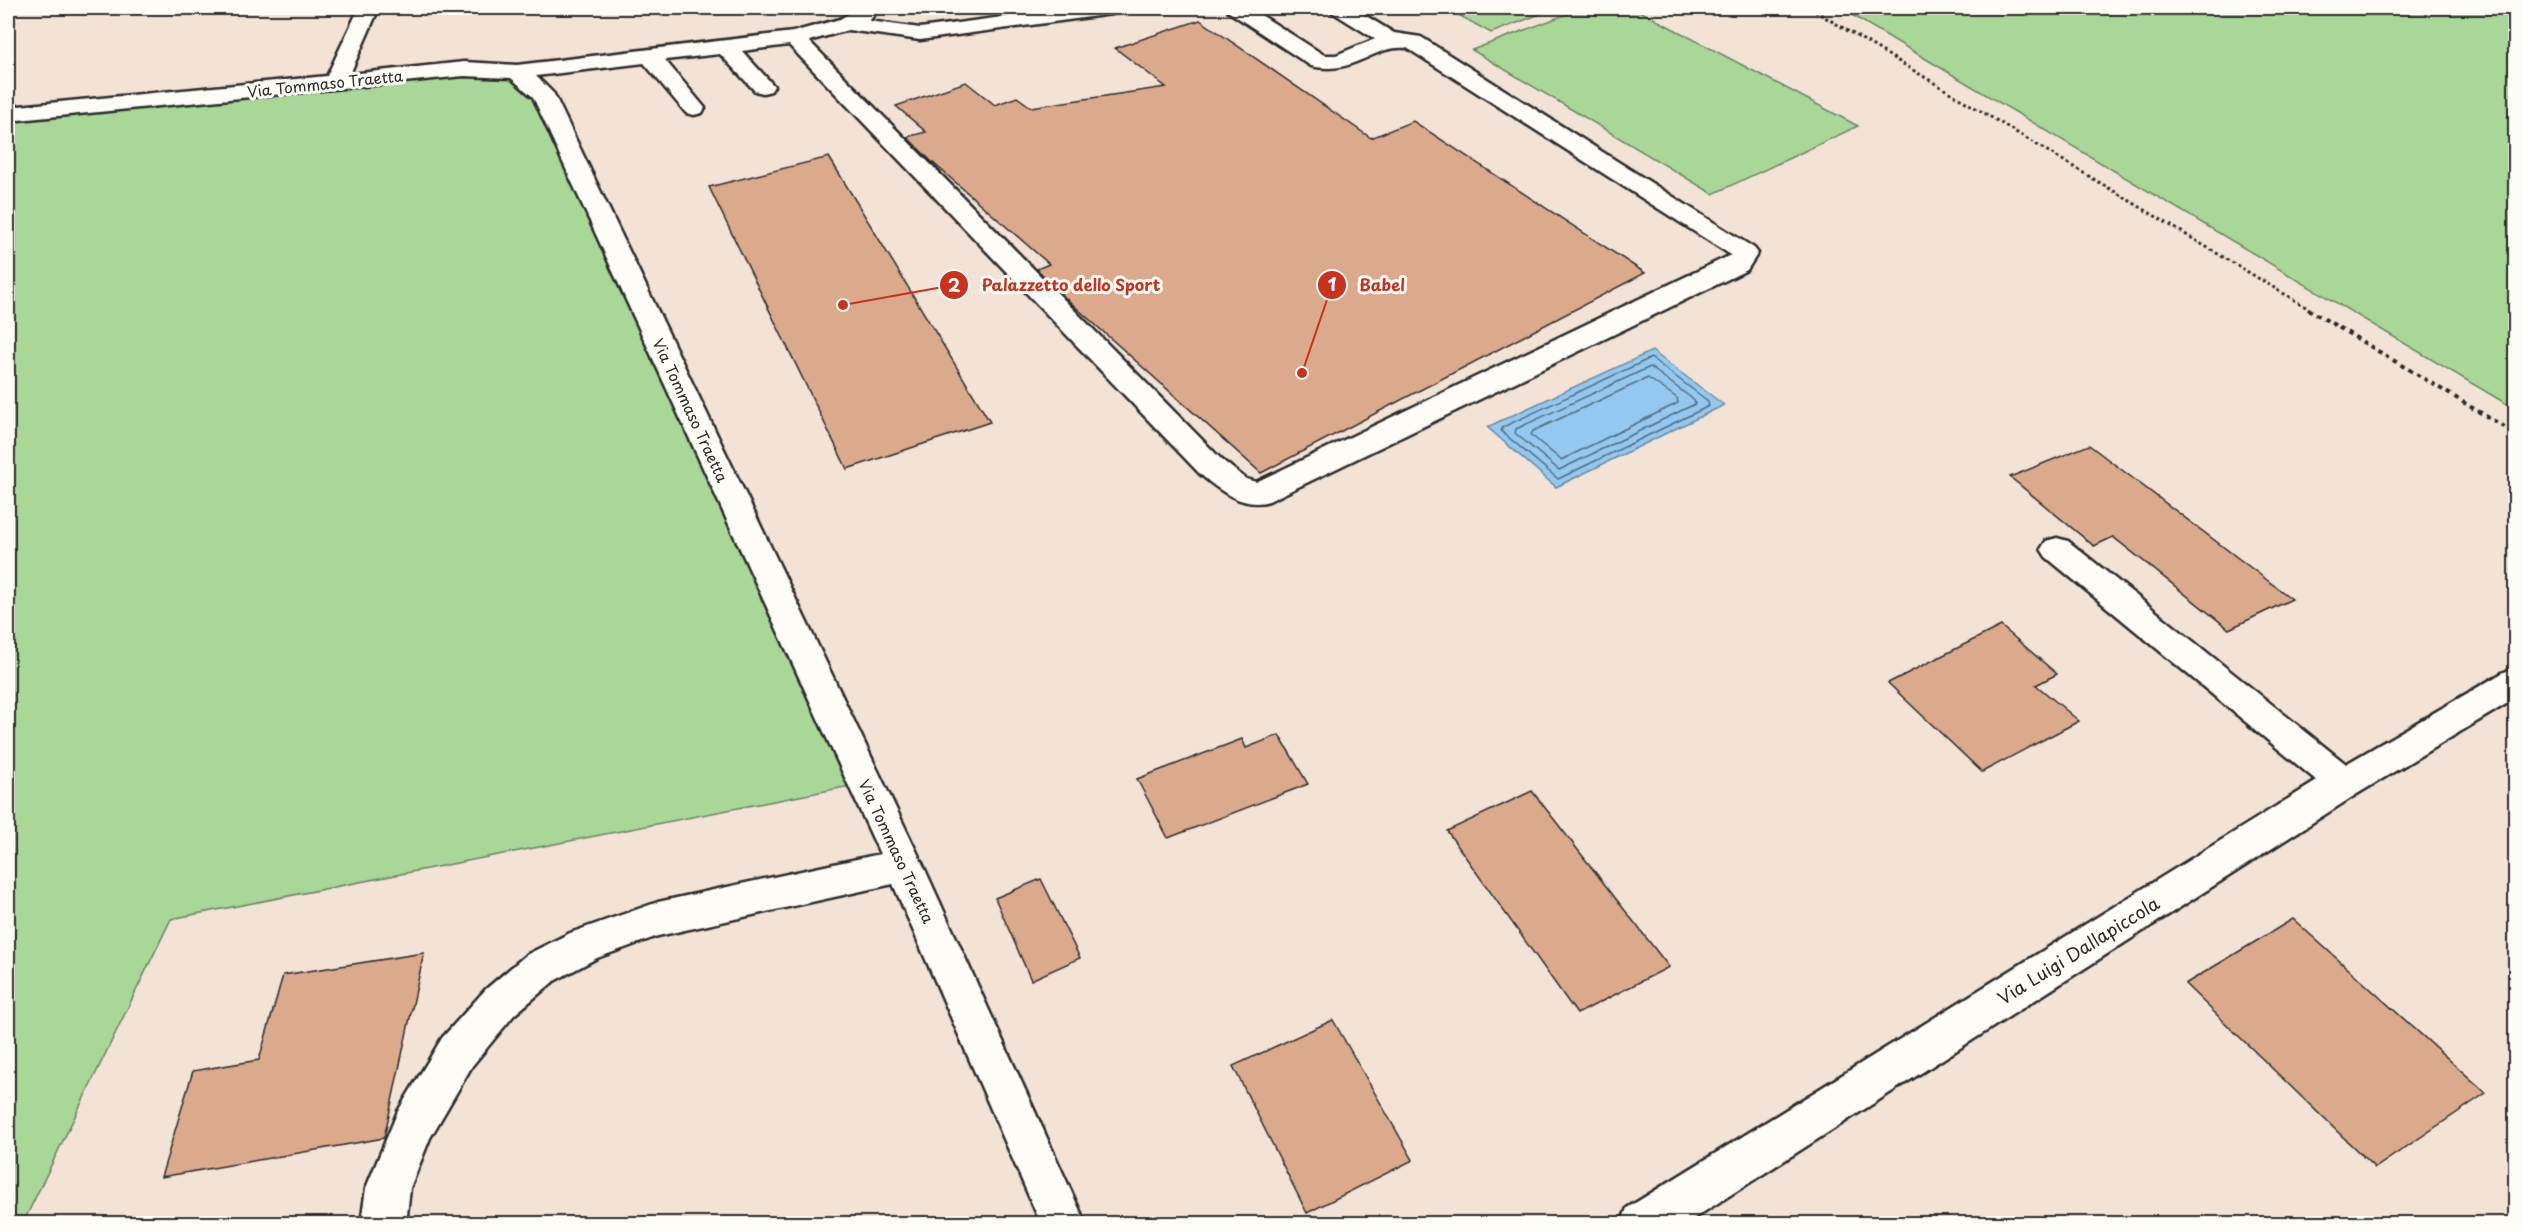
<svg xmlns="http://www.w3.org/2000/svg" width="2523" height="1231" viewBox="0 0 2523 1231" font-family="'Playpen Sans',sans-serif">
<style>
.green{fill:#a8d797;stroke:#6a8161;stroke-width:1.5}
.water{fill:#93c9f1;stroke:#698aa2;stroke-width:1.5}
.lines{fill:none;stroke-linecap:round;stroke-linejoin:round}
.shore{stroke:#556a7a;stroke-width:1.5}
.building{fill:#dbaa8d;stroke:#2b2b2b;stroke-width:1.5}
.minor-casing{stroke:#2b2b2b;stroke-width:5}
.path-far1{stroke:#2b2b2b;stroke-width:3;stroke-dasharray:3 3;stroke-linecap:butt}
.path{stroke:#2b2b2b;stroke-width:4;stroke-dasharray:4.5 4.5;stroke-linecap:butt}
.minor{fill:#fdfcf7;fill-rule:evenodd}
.labels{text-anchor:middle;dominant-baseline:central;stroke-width:6;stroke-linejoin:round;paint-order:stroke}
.street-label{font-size:15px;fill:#2b2b2b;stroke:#fdfcf7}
.near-street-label{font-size:18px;fill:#2b2b2b;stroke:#fdfcf7}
.leader{fill:none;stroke:#c8321e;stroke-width:2}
.callout-dot{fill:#c8321e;stroke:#fdfcf7;stroke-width:2}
.mark-label{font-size:18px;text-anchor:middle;font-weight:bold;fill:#fff}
.callout-label{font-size:16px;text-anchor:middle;font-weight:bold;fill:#c8321e;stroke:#fdfcf7;stroke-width:6;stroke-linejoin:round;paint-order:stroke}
</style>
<rect width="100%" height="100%" fill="#f3e3d7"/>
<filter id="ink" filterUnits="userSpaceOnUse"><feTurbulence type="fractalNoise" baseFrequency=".0167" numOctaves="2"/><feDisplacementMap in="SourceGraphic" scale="12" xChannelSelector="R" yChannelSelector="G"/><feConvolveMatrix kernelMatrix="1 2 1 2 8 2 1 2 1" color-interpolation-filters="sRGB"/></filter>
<g filter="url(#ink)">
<path class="green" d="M1446 8H1556L1491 33Z
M1583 8H1634L1858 126 1713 194 1472 50Z
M1840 8H2515V409Z
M464 69 517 72 551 111 866 783 171 919 23 1223 8 1224V114Z"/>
<path class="water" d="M1652 351 1724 405 1556 487 1487 427Z"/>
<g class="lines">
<path class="shore" d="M1651 358 1708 401 1709 406 1558 479 1501 431 1503 427Z
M1650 367 1694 400 1695 404 1559 470 1515 433 1516 429Z
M1648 378 1677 398 1678 403 1561 460 1531 435 1533 431Z"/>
</g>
<path class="building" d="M1200 20 1371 138 1413 121 1645 273 1261 473 1061 294 1037 269 1049 264 931 161 907 137 926 132 896 106 966 82 995 105 1017 97 1031 107 1166 87 1115 48Z
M829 157 990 422 847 469 709 187Z
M2089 445 2292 599 2229 629 2113 537 2094 546 2010 477Z
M2001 626 2057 674 2036 685 2079 721 1982 772 1888 683Z
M1279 735 1308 784 1168 838 1137 779 1242 739 1246 748Z
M1532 791 1669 967 1577 1014 1447 831Z
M1041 879 1080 958 1031 980 995 898Z
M2293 919 2486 1093 2375 1168 2185 984Z
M424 953 384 1138 161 1177 193 1071 259 1060 283 975Z
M1333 1020 1413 1160 1307 1213 1233 1066Z"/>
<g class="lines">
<g class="minor-casing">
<path id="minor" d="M359 8H379L350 74 464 62 517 65 793 32 840 19 859 8H880L869 21 920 28 1069 8H1122L1119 12 1112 14 920 40 848 30 809 41 1222 460 1246 479 1256 482 1731 255 1407 48C1373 44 1355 76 1311 66L1229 12 1226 8H1250L1324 55H1336L1375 39 1332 12 1329 8H1353L1394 33 1421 37 1754 248 1758 253 1747 270 1269 501C1243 509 1219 490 1200 474L789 45 742 51 774 86 771 91 763 93 755 91 720 54 665 60 705 108 702 113 694 115 686 113 644 63 536 76 554 94 923 865 1086 1224H1041L893 884 658 936 597 958 554 981 514 1015 472 1066 430 1138 410 1188 406 1224H361L366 1188 398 1111 442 1038 486 989 526 955 570 933 658 902 880 854 533 97 511 78 464 76 8 121V107L327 76Z
M2057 538 2068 541 2346 764 2504 672 2516 668V698L2357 794 1685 1224H1621L1627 1208 2317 781 2046 557 2041 549 2046 541Z"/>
</g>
<path class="path-far1" d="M1810 8 2311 310"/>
<path class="path" d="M2308 309 2516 434"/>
<use href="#minor" class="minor"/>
</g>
</g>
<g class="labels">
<g class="street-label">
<text transform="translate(325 83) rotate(-6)">Via Tommaso Traetta</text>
<text transform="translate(691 410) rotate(65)">Via Tommaso Traetta</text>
<text transform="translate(897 851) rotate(65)">Via Tommaso Traetta</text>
</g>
<g class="near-street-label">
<text transform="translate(2078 950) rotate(-32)">Via Luigi Dallapiccola</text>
</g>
</g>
<path class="leader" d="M1302 373L1332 285M843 305L954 285"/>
<g class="callout-dot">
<circle cx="1302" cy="373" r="6"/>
<circle cx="843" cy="305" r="6"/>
<circle cx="1332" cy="285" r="15"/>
<circle cx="954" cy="285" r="15"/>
</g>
<g class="mark-label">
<text x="1332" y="291">1</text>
<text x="954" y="292">2</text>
</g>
<g class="callout-label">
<text x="1382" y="291">Babel</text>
<text x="1071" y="291">Palazzetto dello Sport</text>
</g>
<rect width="2523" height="1231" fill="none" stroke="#fdfcf7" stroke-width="30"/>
<rect x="15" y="15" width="2493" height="1201" fill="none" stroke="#2b2b2b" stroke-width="2" filter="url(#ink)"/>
</svg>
